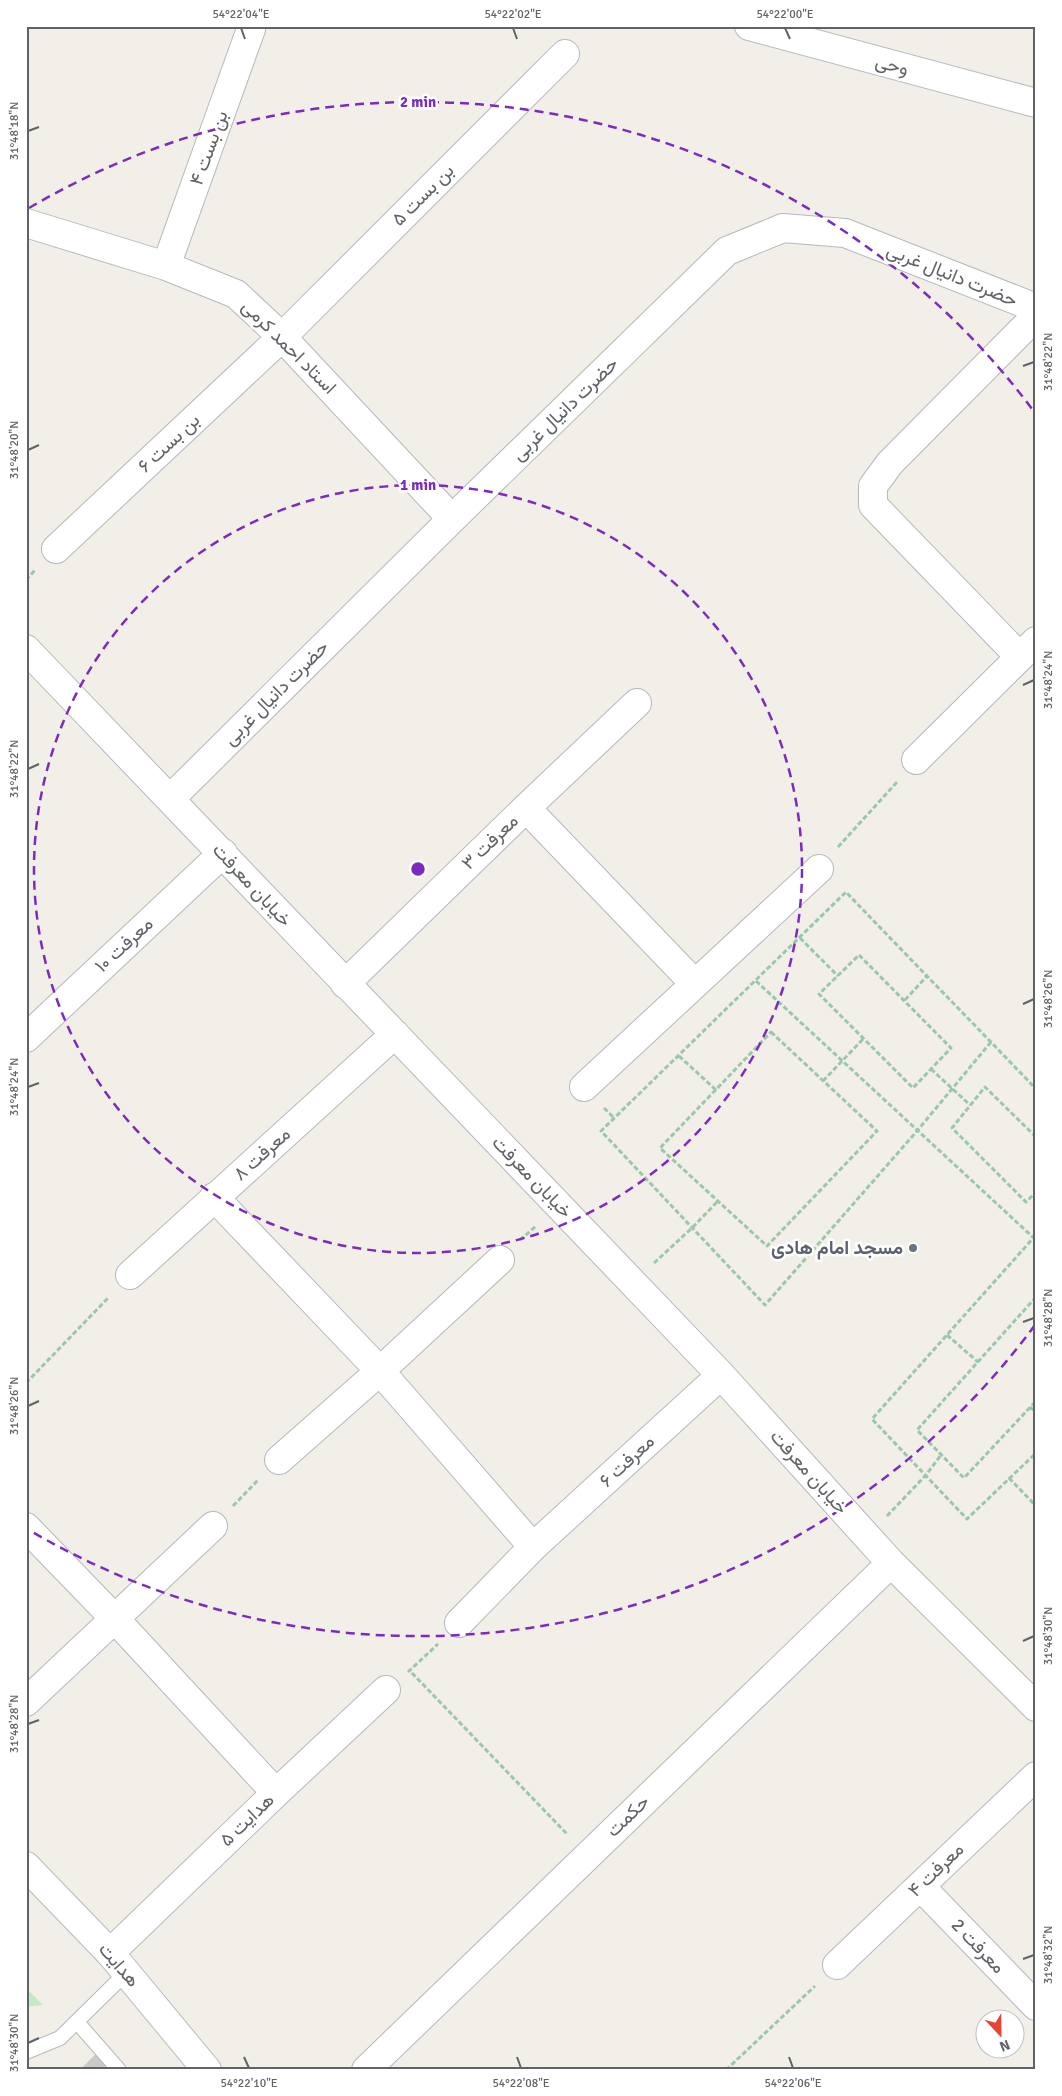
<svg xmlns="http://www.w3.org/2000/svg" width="1062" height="2096" viewBox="0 0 1062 2096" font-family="Signika,Vazirmatn,sans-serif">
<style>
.green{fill:#c5e8c5}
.building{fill:#cccac5;stroke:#d6d1c6}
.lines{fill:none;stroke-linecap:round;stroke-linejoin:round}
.lane-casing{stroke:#b5b8bc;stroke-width:16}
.street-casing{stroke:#b5b8bc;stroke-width:30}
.secondary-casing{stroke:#b6babf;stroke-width:30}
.path{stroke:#9cc7a9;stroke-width:3;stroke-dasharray:5 2.5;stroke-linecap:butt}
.lane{stroke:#fff;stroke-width:14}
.street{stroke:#fff;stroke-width:28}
.secondary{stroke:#fff;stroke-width:28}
.ticks{fill:none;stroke:#5f6368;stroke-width:2}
.ring{fill:none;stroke:#7b2cbf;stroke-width:2.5;stroke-dasharray:9 6}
.worship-dot{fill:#6b7280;stroke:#fff;stroke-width:2}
.labels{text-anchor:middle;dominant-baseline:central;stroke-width:5;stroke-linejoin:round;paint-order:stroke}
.street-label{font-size:19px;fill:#5f6368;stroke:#fff}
.worship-label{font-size:19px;font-weight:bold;fill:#5b616d;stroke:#fff;text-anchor:end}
.centre{fill:#7b2cbf;stroke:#fff;stroke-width:2.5}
.ring-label{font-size:15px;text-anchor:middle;font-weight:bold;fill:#7b2cbf;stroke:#fff;stroke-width:5;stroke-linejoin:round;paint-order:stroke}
.neatline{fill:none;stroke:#5f6368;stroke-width:2}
.ticks-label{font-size:12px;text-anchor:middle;fill:#5f6368}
</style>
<rect width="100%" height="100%" fill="#f1efe8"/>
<path class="green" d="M26 1988 43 2005 26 2007Z"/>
<path class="building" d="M98 2052 116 2070H80Z"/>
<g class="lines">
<g class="lane-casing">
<path id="lane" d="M77 2022 119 2070
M26 2052 60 2038 126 1973"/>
</g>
<g class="street-casing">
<path id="street" d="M26 223 166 266 236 294 282 337 452 519
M166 266 251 29
M56 549 282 337 565 54
M26 649 721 1375 891 1563 1036 1707
M1019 656 873 505V486L890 463 1036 316
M916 760 1036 641
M170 799 452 519 727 251 783 228 845 233 1036 308
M526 808 695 984
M345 984 526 808 637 703
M26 1038 223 853
M584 1087 819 869
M214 1197 380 1371 533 1547
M130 1275 395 1034
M279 1460 380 1371 500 1260
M26 1527 115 1619 276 1793
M459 1623 533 1547 721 1375
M26 1702 213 1526
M920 1886 1036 2006
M110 1953 276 1793 386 1690
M837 1965 1036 1776
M366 2070 891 1563"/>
</g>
<g class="secondary-casing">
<path id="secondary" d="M749 26 1036 103
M26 1866 110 1953 207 2070"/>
</g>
<path class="path" d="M26 580 36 569
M838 847 898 781
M800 938 838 976
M859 955 951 1048 913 1088 819 994Z
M756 981 1036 1240
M905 1000 927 976
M771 1032 877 1131 767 1246 660 1148Z
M991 1042 917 1131 765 1305 601 1131 846 892C909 958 973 1023 1036 1089
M679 1056 716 1090
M931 1069 970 1105
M823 1081 864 1038
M604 1108 614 1118
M1036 1137 985 1087 952 1128 1026 1202 1036 1192
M1036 1235 872 1419 967 1519 1036 1453
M520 1240 536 1226
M654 1263 692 1228 718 1201
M1036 1297 917 1430 964 1478 1036 1401
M947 1335 978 1362
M26 1383 109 1297
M1030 1407 1036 1412
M1009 1478 1036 1506
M233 1506 258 1480
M887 1516 926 1475 941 1455
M408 1672 438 1644
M412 1673 567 1834
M726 2070 815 1986"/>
<use href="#lane" class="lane"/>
<use href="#street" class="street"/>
<use href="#secondary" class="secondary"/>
</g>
<path class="ticks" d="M241 28 245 39M513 28 517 39M785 28 790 39M28 131 39 127M1023 366 1034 362M28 450 39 445M1023 685 1034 680M28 769 39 764M1023 1004 1034 999M28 1087 39 1083M1023 1322 1034 1318M28 1406 39 1401M1023 1641 1034 1636M28 1724 39 1720M1023 1959 1034 1955M28 2043 39 2038M244 2057 249 2068M517 2057 521 2068M789 2057 793 2068"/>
<g class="ring">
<circle cx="418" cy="869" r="384"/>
<path d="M1035 1325A767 767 0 0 1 29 1530M29 208A767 767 0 0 1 1035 413"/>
</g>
<circle class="worship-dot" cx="913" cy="1248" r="5"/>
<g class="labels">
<g class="street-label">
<text transform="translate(892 65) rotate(15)">وحی</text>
<text transform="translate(209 148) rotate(-70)">بن بست ۴</text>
<text transform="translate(423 195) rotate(-45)">بن بست ۵</text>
<text transform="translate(952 275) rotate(22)">حضرت دانیال غربی</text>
<text transform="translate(289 347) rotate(45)">استاد احمد کرمی</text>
<text transform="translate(565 409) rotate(-44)">حضرت دانیال غربی</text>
<text transform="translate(169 443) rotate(-43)">بن بست ۶</text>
<text transform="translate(276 693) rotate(-45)">حضرت دانیال غربی</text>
<text transform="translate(490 842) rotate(-44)">معرفت ۳</text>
<text transform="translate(252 885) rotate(47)">خیابان معرفت</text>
<text transform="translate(124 945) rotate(-43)">معرفت ۱۰</text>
<text transform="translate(262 1154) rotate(-42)">معرفت ۸</text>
<text transform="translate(532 1177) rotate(46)">خیابان معرفت</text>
<text transform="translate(627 1461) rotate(-43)">معرفت ۶</text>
<text transform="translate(809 1472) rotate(48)">خیابان معرفت</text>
<text transform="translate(628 1816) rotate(-44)">حکمت</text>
<text transform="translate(247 1820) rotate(-44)">هدایت ۵</text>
<text transform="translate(936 1870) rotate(-44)">معرفت ۴</text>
<text transform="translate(978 1946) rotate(46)">معرفت 2</text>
<text transform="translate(119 1965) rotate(49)">هدایت</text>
</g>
<g class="worship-label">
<text x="903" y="1248">مسجد امام هادی</text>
</g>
</g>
<circle cx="418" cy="869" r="8" class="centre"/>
<g class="ring-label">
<text x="418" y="107">2 min</text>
<text x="418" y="490">1 min</text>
</g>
<rect width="1062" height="2096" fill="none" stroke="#ffffff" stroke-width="55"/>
<g transform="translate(1000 2034) rotate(158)"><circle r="24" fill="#ffffff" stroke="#bfc1c3"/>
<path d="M0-4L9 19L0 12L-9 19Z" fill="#ea4335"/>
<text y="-8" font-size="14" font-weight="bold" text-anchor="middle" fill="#5f6368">N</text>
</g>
<rect x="28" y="28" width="1006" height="2040" class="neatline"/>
<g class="ticks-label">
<text x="241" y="18">54°22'04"E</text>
<text x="513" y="18">54°22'02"E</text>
<text x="785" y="18">54°22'00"E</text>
<text transform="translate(14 131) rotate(-90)" y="4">31°48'18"N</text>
<text transform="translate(1048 362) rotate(-90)" y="4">31°48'22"N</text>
<text transform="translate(14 450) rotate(-90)" y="4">31°48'20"N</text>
<text transform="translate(1048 680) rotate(-90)" y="4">31°48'24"N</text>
<text transform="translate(14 769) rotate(-90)" y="4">31°48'22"N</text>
<text transform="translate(1048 999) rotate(-90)" y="4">31°48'26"N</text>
<text transform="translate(14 1087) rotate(-90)" y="4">31°48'24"N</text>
<text transform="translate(1048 1318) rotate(-90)" y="4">31°48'28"N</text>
<text transform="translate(14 1406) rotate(-90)" y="4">31°48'26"N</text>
<text transform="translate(1048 1636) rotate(-90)" y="4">31°48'30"N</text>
<text transform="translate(14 1724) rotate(-90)" y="4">31°48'28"N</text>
<text transform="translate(1048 1955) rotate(-90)" y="4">31°48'32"N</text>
<text transform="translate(14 2043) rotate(-90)" y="4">31°48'30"N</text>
<text x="249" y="2087">54°22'10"E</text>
<text x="521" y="2087">54°22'08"E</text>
<text x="793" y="2087">54°22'06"E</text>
</g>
</svg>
